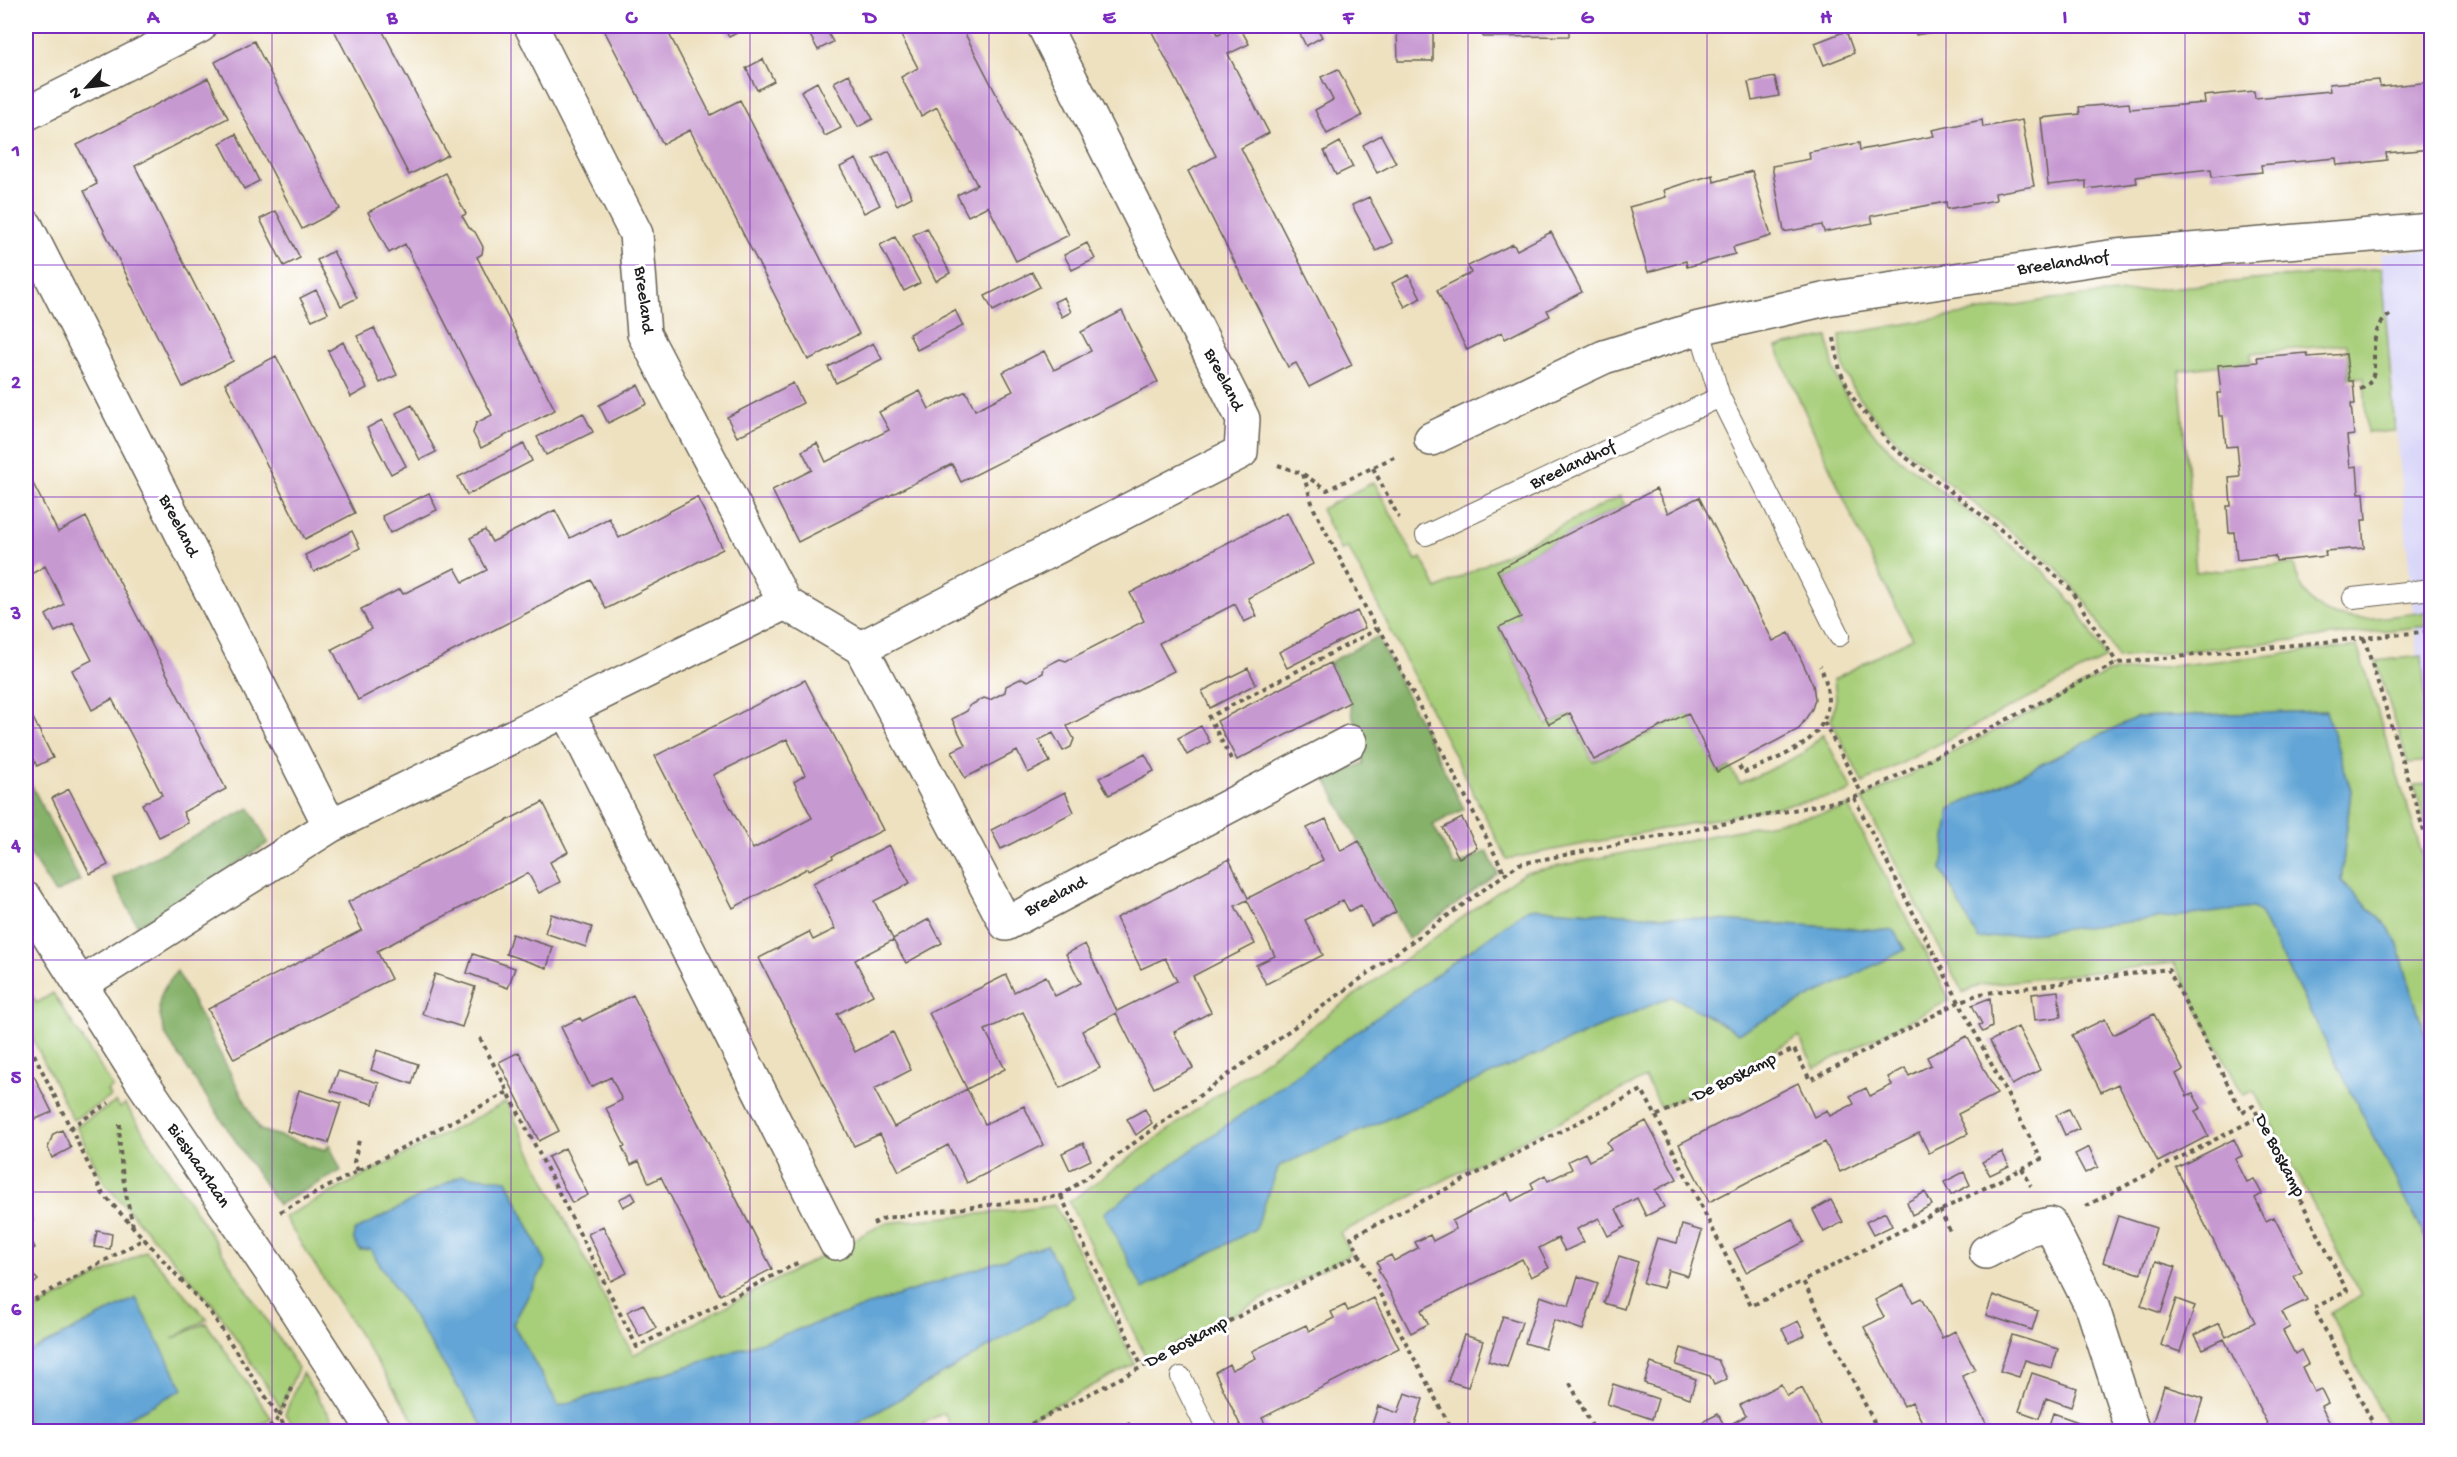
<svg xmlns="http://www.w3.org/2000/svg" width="2457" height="1457" viewBox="0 0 2457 1457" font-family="'Gochi Hand',sans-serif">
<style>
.built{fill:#d9d7f8}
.green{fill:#a7ce79;stroke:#62754a;stroke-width:1.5;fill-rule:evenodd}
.forest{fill:#85b169;stroke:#506642;stroke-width:1.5}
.water{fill:#62a5d6;stroke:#3f6079;stroke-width:1.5}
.building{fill:#c799d1;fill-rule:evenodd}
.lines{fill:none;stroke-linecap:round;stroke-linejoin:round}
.lane-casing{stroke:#666155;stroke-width:22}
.street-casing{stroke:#666155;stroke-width:36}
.secondary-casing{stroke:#666155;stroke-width:36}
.path{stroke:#666155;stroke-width:4;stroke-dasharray:4.5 4.5;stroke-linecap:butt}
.lane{stroke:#fff;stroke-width:20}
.street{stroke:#fff;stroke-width:33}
.secondary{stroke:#fff;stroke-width:33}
.grid{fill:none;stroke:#7b2cbf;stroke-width:1.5;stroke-opacity:0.55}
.labels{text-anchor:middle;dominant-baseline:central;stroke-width:6;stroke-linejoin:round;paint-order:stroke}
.street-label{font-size:18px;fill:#1c1c1c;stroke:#fff}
.neatline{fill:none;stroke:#7b2cbf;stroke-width:2}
.grid-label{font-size:20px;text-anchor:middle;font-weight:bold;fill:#7b2cbf}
</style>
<rect width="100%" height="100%" fill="#fff"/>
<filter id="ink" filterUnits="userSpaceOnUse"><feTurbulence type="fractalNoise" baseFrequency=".0167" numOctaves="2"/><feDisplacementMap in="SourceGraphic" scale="12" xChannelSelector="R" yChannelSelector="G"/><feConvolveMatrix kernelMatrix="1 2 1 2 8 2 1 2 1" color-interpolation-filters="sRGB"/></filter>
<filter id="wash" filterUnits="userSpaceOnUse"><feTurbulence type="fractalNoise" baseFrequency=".008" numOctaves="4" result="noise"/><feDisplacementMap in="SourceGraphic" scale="24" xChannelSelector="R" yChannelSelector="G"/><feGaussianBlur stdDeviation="1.35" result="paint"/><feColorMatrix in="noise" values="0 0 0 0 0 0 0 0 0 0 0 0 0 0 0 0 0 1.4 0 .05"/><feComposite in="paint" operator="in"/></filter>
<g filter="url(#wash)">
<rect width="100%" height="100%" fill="#eee1c0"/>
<path class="built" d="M2431 249 2432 793H2429L2381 253Z"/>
<path class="green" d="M2382 268 2395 431 2367 433 2364 377 2349 378 2347 344 2251 353V362L2179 370 2196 572 2294 564C2309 638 2372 617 2428 612L2429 626 2118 658 2088 605 2058 569 1906 450C1885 430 1853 397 1844 368 1841 358 1841 346 1840 335L2052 299Z
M1828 337C1830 347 1831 359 1834 369 1845 405 1874 435 1900 459L2044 571 2076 607 2106 658 1863 783 1831 720 1836 699 1834 679 1912 638 1866 548 1776 347Z
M1374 482 1416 560 1422 558 1437 589 1620 496 1625 505 1497 570 1520 617 1499 628 1547 725 1570 715 1593 762 1688 714 1718 772 1730 767 1740 784 1804 753 1823 734 1852 790 1844 794 1507 859 1348 547 1341 551 1321 509Z
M2357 646 2431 883V1055L2396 939 2388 927 2341 881 2351 790 2325 711 2137 717 1950 809 1942 870 2253 908 2260 913 2431 1249V1431H2382L2388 1428 2330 1313 2361 1296 2254 1091 2243 1095 2174 963 1980 985 1963 993 1862 799 2107 673Z
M2422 656 2431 761 2408 763 2376 661Z
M2431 784H2432L2431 841 2414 785Z
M1848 806 1950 1000 1815 1068 1799 1037 1661 1108 1645 1078 1340 1233 1351 1254 1147 1359 1069 1202 1524 873 1843 809ZM1529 908 1893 931 1905 949 1738 1033 1672 996 1279 1166 1385 1014Z
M26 987 37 1003 53 993 113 1087 107 1091 111 1097 73 1120 26 1025Z
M116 1102 120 1108 125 1104 298 1368 281 1408 216 1308 105 1184 76 1126Z
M506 1102 633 1355 885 1223 1021 1210 1055 1205 1135 1364 1005 1431H953L944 1413 907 1431H845L1073 1297 1047 1245 711 1359 559 1406 513 1324 546 1263 507 1180 359 1250 370 1249 486 1431H421L284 1217Z
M146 1251 207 1319 172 1339 206 1323 272 1419 247 1431H104L182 1389 136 1298 26 1354V1314Z
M302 1373 340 1431H297L285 1414Z"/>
<path class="forest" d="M1377 637 1464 809 1433 825 1455 867 1487 851 1498 874 1408 939 1327 781 1364 763 1350 704 1330 662Z
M26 774 80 881 55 893 26 848Z
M250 808 268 843 157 916 137 925 113 878Z
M177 971 260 1130 326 1150 329 1144 341 1171 278 1205 166 1036C155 1006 156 995 177 971Z"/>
<path class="water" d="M2326 711 2351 790 2341 881 2388 927 2396 939 2431 1055V1249L2260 913 2253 908 1978 939 1942 870 1950 809 2137 717Z
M1529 908 1894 931 1905 950 1738 1033 1672 996 1279 1166 1255 1229 1143 1289 1104 1213Z
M462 1175 507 1180 546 1263 513 1324 559 1406 711 1359 1047 1245 1074 1297 845 1431H784L765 1424 751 1432 486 1431 370 1249 360 1250 354 1241V1231Z
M136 1298 183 1389 104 1431H26V1354Z"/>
<g id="blocks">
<path class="building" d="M332 26H380L448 155 409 175Z
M602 26H665L711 115 740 100 859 334 808 360 690 130 663 144Z
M723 26H746L747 28 729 37Z
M805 26H824L833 42 818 50Z
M896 26H961L1069 235 1016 261 988 206 968 216 957 195 977 185 937 107 921 116 901 77 918 68Z
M1149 26H1213L1218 34 1239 26 1249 44 1228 54 1269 133 1241 148 1352 365 1309 387 1296 363 1288 367 1188 171 1216 156Z
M1296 26H1316L1322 37 1306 46Z
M1355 26H1433V61H1398L1397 31H1355Z
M1482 26H1569V36L1483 37Z
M1914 26H1939L1940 31 1916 35Z
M2199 26H2223V29L2199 32Z
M1846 31 1854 53 1824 65 1815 43Z
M254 41 340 209 302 229 215 62Z
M763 59 774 81 757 90 746 68Z
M1338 69 1362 116 1327 134 1315 110 1333 100 1321 77Z
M849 74 873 119 858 127 834 82Z
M1775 77 1779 96 1752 101 1748 82Z
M208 78 228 118 135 166 233 361 183 387 84 191 97 184 77 145Z
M2379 80 2380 87 2432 82V149L2386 153 2387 160 2362 163 2337 165 2336 158 2261 165 2262 172 2212 177 2211 169 2136 177 2137 183 2086 189V181L2048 185 2041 118 2080 114 2079 107 2129 103 2130 109 2168 106 2205 103 2204 96 2254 91 2255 98 2330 91 2329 84Z
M817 82 841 128 825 136 801 91Z
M1982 120 1983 127 2022 120 2034 186 1995 193 1996 200 1947 209 1946 202 1871 216 1873 223 1824 232 1822 225 1784 232 1772 166 1810 159 1809 152 1859 143 1860 150 1934 136 1932 130Z
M236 134 259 181 244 189 220 143Z
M1381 135 1396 163 1377 173 1363 145Z
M1340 142 1353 167 1336 175 1324 151Z
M889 151 912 197 897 205 874 159Z
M856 159 880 205 864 213 840 167Z
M1752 171 1771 236 1733 247 1735 254 1687 267 1686 261 1648 272 1629 207 1666 197 1664 190 1688 182 1713 175 1714 182Z
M445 173 466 214 462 216 469 228 475 232 483 247 482 254 477 257 555 410 481 448 473 433 476 423 492 415 405 244 389 253 368 212Z
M1369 197 1393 243 1376 251 1352 205Z
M276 211 300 258 284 266 260 219Z
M927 228 950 273 936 281 913 235Z
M1551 232 1582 292 1547 310 1550 316 1505 339 1502 332 1467 350 1437 290 1471 273 1468 266 1513 244 1517 250Z
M895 237 920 283 904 291 880 245Z
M1087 243 1095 259 1072 270 1064 255Z
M333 251 357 298 341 306 317 260Z
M1032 272 1040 287 993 311 985 296Z
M1409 275 1421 298 1405 307 1392 283Z
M316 290 328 313 312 320 300 298Z
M1064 297 1071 312 1062 317 1054 302Z
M955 310 963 326 917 350 909 334Z
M1122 311 1158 382 961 482 952 464 798 542 772 490 812 470 802 451 817 443 826 462 889 430 879 412 920 391 929 409 966 391 975 410 1013 391 1003 372 1044 351 1054 370 1091 351 1081 332Z
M374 328 397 375 380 383 357 336Z
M343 342 367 388 351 397 328 351Z
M873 343 882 359 836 383 828 367Z
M2307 353 2308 357 2346 354 2349 381H2353L2355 404H2351L2354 435 2347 436 2350 467 2357 466 2359 493H2364L2366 520H2362L2364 548 2325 551 2326 556 2276 561 2275 556 2237 560 2234 532 2229 533 2227 506H2231L2229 478 2240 477 2237 446 2226 447 2223 416H2219L2217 393H2221L2218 365 2258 362 2257 357Z
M276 356 355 513 305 539 225 383Z
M793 383 803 403 737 437 727 417Z
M638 385 647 404 608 423 599 405Z
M412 405 436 452 420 460 396 413Z
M583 413 593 432 546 455 537 437Z
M382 420 406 466 391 474 367 428Z
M524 444 532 461 467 495 458 477Z
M26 470 58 532 86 517 226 789 183 812 188 823 159 837 142 804 162 795 133 738 112 699 92 710 72 670 92 660 73 623 55 632 46 615 64 604 45 566 26 577Z
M1656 489 1668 513 1699 497 1773 641 1789 633 1813 685 1815 699 1812 709 1799 729 1717 772 1688 713 1594 760 1570 713 1549 724 1499 627 1521 617 1497 570Z
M429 493 437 510 390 533 382 516Z
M697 497 723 549 606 609 591 580 358 700 332 649 371 629 361 609 400 589 403 594 455 568 463 582 487 570 470 538 485 530 492 542 555 510 570 538 609 518 619 538Z
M1287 512 1313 564 1248 598 1257 616 1244 622 1235 604 1159 643 1174 671 1067 726 1074 739 1071 747 1063 751 1053 733 1039 740 1050 762 1028 773 1017 751 965 778 952 751 965 745 952 719 967 711 969 706 984 698 990 700 1005 692 1006 686 1022 678 1028 681 1043 673 1044 667 1060 659 1066 661 1144 621 1130 593Z
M352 531 360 548 314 572 305 555Z
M1357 611 1365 628 1287 668 1279 652Z
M1330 663 1350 702 1237 760 1217 721Z
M1248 668 1256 684 1210 708 1202 691Z
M805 680 883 830 832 856 833 858 809 870 808 868 733 908 655 756ZM787 739 805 775 794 782 812 818 753 849 713 775Z
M30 712 53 758 37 766 26 743V714Z
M1201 726 1210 742 1187 755 1178 738Z
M1145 754 1154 771 1109 795 1099 778Z
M69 789 108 865 90 874 52 798Z
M1065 792 1074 812 1001 849 991 830Z
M543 802 568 852 550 862 560 882 539 893 528 873 377 951 391 979 234 1059 208 1009 362 930 348 902Z
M1462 818 1477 848 1459 858 1443 828Z
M1326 819 1341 851 1359 841 1396 912 1371 926 1361 905 1349 911 1343 900 1305 920 1323 955 1266 984 1256 965 1275 956 1247 900 1235 906 1255 944 1193 976 1211 1012 1174 1032 1193 1068 1154 1088 1116 1013 1082 1031 1100 1068 1060 1088 1023 1012 985 1030 1005 1069 967 1089 929 1013 1006 975 1014 992 1046 976 1055 996 1081 983 1066 954 1085 944 1117 1011 1177 981 1165 958 1141 969 1116 918 1229 859 1248 898 1323 860 1307 828Z
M889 845 910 883 874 901 893 939 929 919 942 943 906 963 893 940 855 960 873 995 837 1014 855 1052 893 1032 911 1070 874 1089 894 1127 967 1089 985 1124 1024 1106 1043 1145 967 1183 948 1145 899 1171 880 1134 854 1146 759 958 809 932 813 940 835 929 813 883Z
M551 914 592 927 586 947 545 933Z
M512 934 553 947 547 968 506 954Z
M473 954 515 968 508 988 467 973Z
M435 974 475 987 462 1027 422 1014Z
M2058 991 2061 1017 2035 1020 2032 994Z
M633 995 772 1269 720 1295 661 1177 649 1183 639 1161 631 1165 622 1147 625 1146 606 1108 622 1100 611 1077 591 1087 561 1027 580 1018 582 1021Z
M1990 998 1992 1027 1983 1032 1979 1025 1982 1024 1972 1005Z
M2154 1014 2183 1070 2176 1074 2187 1096 2193 1094 2201 1108 2195 1111 2208 1136 2158 1162 2118 1084 2101 1092 2072 1035 2105 1019 2113 1035Z
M2018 1027 2040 1070 2012 1085 1990 1041Z
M1967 1036 1997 1094 1958 1114 1968 1134 1929 1153 1919 1133 1840 1172 1825 1142 1709 1202 1679 1144 1798 1083 1814 1117 1827 1110 1830 1116 1854 1104 1850 1096 1866 1088 1870 1096 1892 1085 1888 1077 1905 1068 1909 1076 1931 1065 1927 1057Z
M377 1050 418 1064 412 1084 371 1070Z
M519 1052 559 1131 539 1141 499 1062Z
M338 1071 379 1083 373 1104 331 1091Z
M34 1076 52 1112 36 1119 26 1098V1080Z
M299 1090 341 1103 328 1143 287 1131Z
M1145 1109 1152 1123 1136 1135 1127 1119Z
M2069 1109 2079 1129 2065 1135 2056 1115Z
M1646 1121 1677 1179 1655 1190 1664 1207 1646 1216 1637 1198 1616 1209 1625 1227 1608 1236 1599 1218 1577 1229 1584 1242 1565 1251 1558 1238 1539 1248 1549 1268 1531 1277 1522 1259 1421 1310 1428 1324 1411 1333 1378 1269 1380 1268 1377 1262 1391 1255 1394 1261 1418 1248 1415 1242 1430 1235 1433 1241 1456 1229 1452 1221 1508 1192 1512 1201 1534 1189 1531 1183 1545 1175 1548 1181 1572 1169 1568 1161 1585 1153 1589 1161 1611 1150 1607 1142Z
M62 1130 71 1148 52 1158 48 1148 53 1134Z
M2234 1139 2242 1156 2235 1159 2247 1182 2254 1179 2262 1194 2255 1198 2266 1221 2274 1217 2302 1272 2294 1276 2307 1300 2282 1312 2290 1327 2283 1331 2295 1354 2301 1350 2308 1364 2302 1367 2314 1392 2321 1389 2328 1403 2321 1406 2334 1431H2271L2224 1339 2203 1349 2195 1335 2219 1323 2226 1337 2255 1322 2176 1168Z
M1083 1143 1091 1160 1070 1170 1062 1153Z
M2089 1147 2098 1167 2085 1173 2075 1154Z
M565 1148 588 1195 572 1203 548 1157Z
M2002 1152 2009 1166 1990 1175 1982 1162Z
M1964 1172 1970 1185 1951 1195 1944 1182Z
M1925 1192 1932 1205 1912 1215 1907 1202Z
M632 1193 636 1200 623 1207 619 1199Z
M1831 1200 1843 1222 1824 1232 1813 1210Z
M26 1206 33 1220 26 1224Z
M1885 1212 1892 1226 1873 1235 1866 1222Z
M2118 1216 2156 1228 2141 1274 2103 1262Z
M1792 1219 1804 1242 1746 1272 1734 1249Z
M1682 1225 1702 1231 1688 1276 1668 1270 1663 1288 1643 1283 1657 1238 1677 1243Z
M603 1226 627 1273 611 1281 588 1234Z
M26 1229 35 1248 26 1253Z
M97 1231 112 1234 110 1249 94 1247Z
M1619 1256 1638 1262 1624 1309 1604 1303Z
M2156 1261 2176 1267 2161 1313 2141 1306Z
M28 1270 38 1280 26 1291V1272Z
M1578 1276 1598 1283 1583 1330 1554 1320 1545 1349 1525 1343 1540 1296 1569 1306Z
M1904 1285 1913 1302 1921 1298 1942 1338 1955 1331 1975 1370 1962 1376 1990 1431H1919L1918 1429 1924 1426 1912 1402 1904 1406 1864 1327 1884 1317 1875 1300Z
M1993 1295 2038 1311 2032 1330 1986 1315Z
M1374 1298 1399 1348 1262 1418 1269 1431H1243L1215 1372 1229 1364 1232 1370 1256 1358 1252 1351 1306 1325 1309 1331 1334 1318 1331 1312 1345 1305 1348 1311Z
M2176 1299 2195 1306 2180 1352 2161 1345Z
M643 1304 656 1328 640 1337 627 1312Z
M1503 1316 1522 1322 1507 1367 1488 1361Z
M1798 1321 1805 1335 1789 1343 1782 1329Z
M1464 1335 1483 1341 1468 1387 1448 1381Z
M2012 1335 2058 1349 2052 1368 2025 1360 2019 1377 2000 1371Z
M1681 1348 1718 1360 1727 1379 1714 1385 1710 1376 1676 1365Z
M1651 1363 1696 1379 1690 1398 1644 1383Z
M2032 1373 2077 1388 2071 1407 2046 1398 2039 1418 2019 1411Z
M1613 1384 1658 1399 1652 1419 1607 1404Z
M1781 1384 1787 1396 1802 1388 1824 1431H1706L1702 1422 1718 1414 1725 1427 1746 1416 1740 1405Z
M2164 1386 2203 1398 2193 1431H2150Z
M1405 1393 1423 1399 1413 1431H1370L1378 1406 1398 1413Z
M2053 1413 2098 1429 2097 1431H2047Z
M1129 1423 1133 1431H1114Z"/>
</g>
</g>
<g filter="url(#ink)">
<use href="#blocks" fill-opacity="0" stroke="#666155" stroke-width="1.5"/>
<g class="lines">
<g class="lane-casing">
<path id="lane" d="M1699 328 1720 397 1839 636
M1426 535 1720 397
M2353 598 2432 589
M1181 1377 1208 1432"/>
</g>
<g class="street-casing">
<path id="street" d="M531 26 636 234 644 334 785 603
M26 114 200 26
M26 226 330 826
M1431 439 1604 357 1699 328 1827 299 2116 256 2432 230
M861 648 1006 924 1350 742
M567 710 836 1243
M81 984 330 826 785 603 861 648 1241 452 1243 419 1044 26
M1986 1252 2029 1229 2050 1224 2093 1309 2133 1432"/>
</g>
<g class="secondary-casing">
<path id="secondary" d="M26 899 141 1080 272 1273 375 1432"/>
</g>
<path class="path" d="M1834 338 1840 371 1853 398 1891 446 2034 555 2070 589 2117 663
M2360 389C2390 379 2357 337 2391 314
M1278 465 1303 474 1327 490 1394 457
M1373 468 1399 518
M1303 474 1314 509 1376 628 1382 633 1505 874
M2364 638 2432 857
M1824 722 1862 794
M1231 759 1209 717 1370 633 1376 628
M1739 766 1743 773C1776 758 1826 745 1828 702 1828 689 1826 678 1820 666
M1854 798 1959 1002 1979 994 2168 969 2242 1112 2253 1106 2347 1291 2314 1308 2373 1423 2357 1432
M26 1038 103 1194 144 1239
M480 1038 508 1092
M1656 1116 1751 1306 1803 1281
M120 1124C118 1159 125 1191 133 1226
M70 1128 109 1103
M2022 1168 2031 1186
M358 1171 354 1162 359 1140
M1061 1196 1142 1367
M2086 1206 2259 1117
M1940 1210 1950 1231
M280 1212 508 1092 637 1347 799 1262
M873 1224 885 1218 1061 1196 1519 864 1854 798 2117 663 2432 631
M1359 1254 1453 1432
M26 1304 144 1239 211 1313 279 1417 273 1425 261 1432
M1189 1342 1359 1254 1351 1237 1642 1090 1656 1116 1794 1049 1810 1080 1959 1002 2041 1159 1803 1281 1879 1432
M1570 1383 1595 1432
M288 1432 279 1417 294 1384
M918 1432 925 1428 927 1432
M1015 1432 1148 1364"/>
<use href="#lane" class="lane"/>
<use href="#street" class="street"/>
<use href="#secondary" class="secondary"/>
</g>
</g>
<path class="grid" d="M272 26V1432M511 26V1432M750 26V1432M989 26V1432M1228 26V1432M1468 26V1432M1707 26V1432M1946 26V1432M2185 26V1432M26 265H2432M26 497H2432M26 728H2432M26 960H2432M26 1192H2432"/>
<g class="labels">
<g class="street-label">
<text transform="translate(2063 264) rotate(-8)">Breelandhof</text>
<text transform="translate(643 300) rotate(83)">Breeland</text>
<text transform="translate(1223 380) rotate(63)">Breeland</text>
<text transform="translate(1573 466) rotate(-25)">Breelandhof</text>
<text transform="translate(178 526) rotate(63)">Breeland</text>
<text transform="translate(1056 897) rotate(-28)">Breeland</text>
<text transform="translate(1735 1078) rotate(-26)">De Boskamp</text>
<text transform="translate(2279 1156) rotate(63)">De Boskamp</text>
<text transform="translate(198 1166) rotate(56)">Bieshaarlaan</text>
<text transform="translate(1187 1343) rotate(-28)">De Boskamp</text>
</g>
</g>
<rect width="2457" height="1457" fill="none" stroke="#fff" stroke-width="66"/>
<g transform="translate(87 87) rotate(243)" stroke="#ffffff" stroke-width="4.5" paint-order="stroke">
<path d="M0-4.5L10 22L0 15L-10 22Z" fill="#1c1c1c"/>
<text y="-9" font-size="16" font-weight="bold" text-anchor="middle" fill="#1c1c1c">N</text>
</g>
<rect x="33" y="33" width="2391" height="1391" class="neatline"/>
<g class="grid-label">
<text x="153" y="23">A</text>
<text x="392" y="23">B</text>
<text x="631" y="23">C</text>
<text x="870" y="23">D</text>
<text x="1109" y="23">E</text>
<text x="1348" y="23">F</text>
<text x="1587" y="23">G</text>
<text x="1826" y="23">H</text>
<text x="2065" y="23">I</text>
<text x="2304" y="23">J</text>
<text x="16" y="156">1</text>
<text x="16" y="388">2</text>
<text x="16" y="619">3</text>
<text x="16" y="851">4</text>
<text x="16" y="1083">5</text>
<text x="16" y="1315">6</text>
</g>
</svg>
